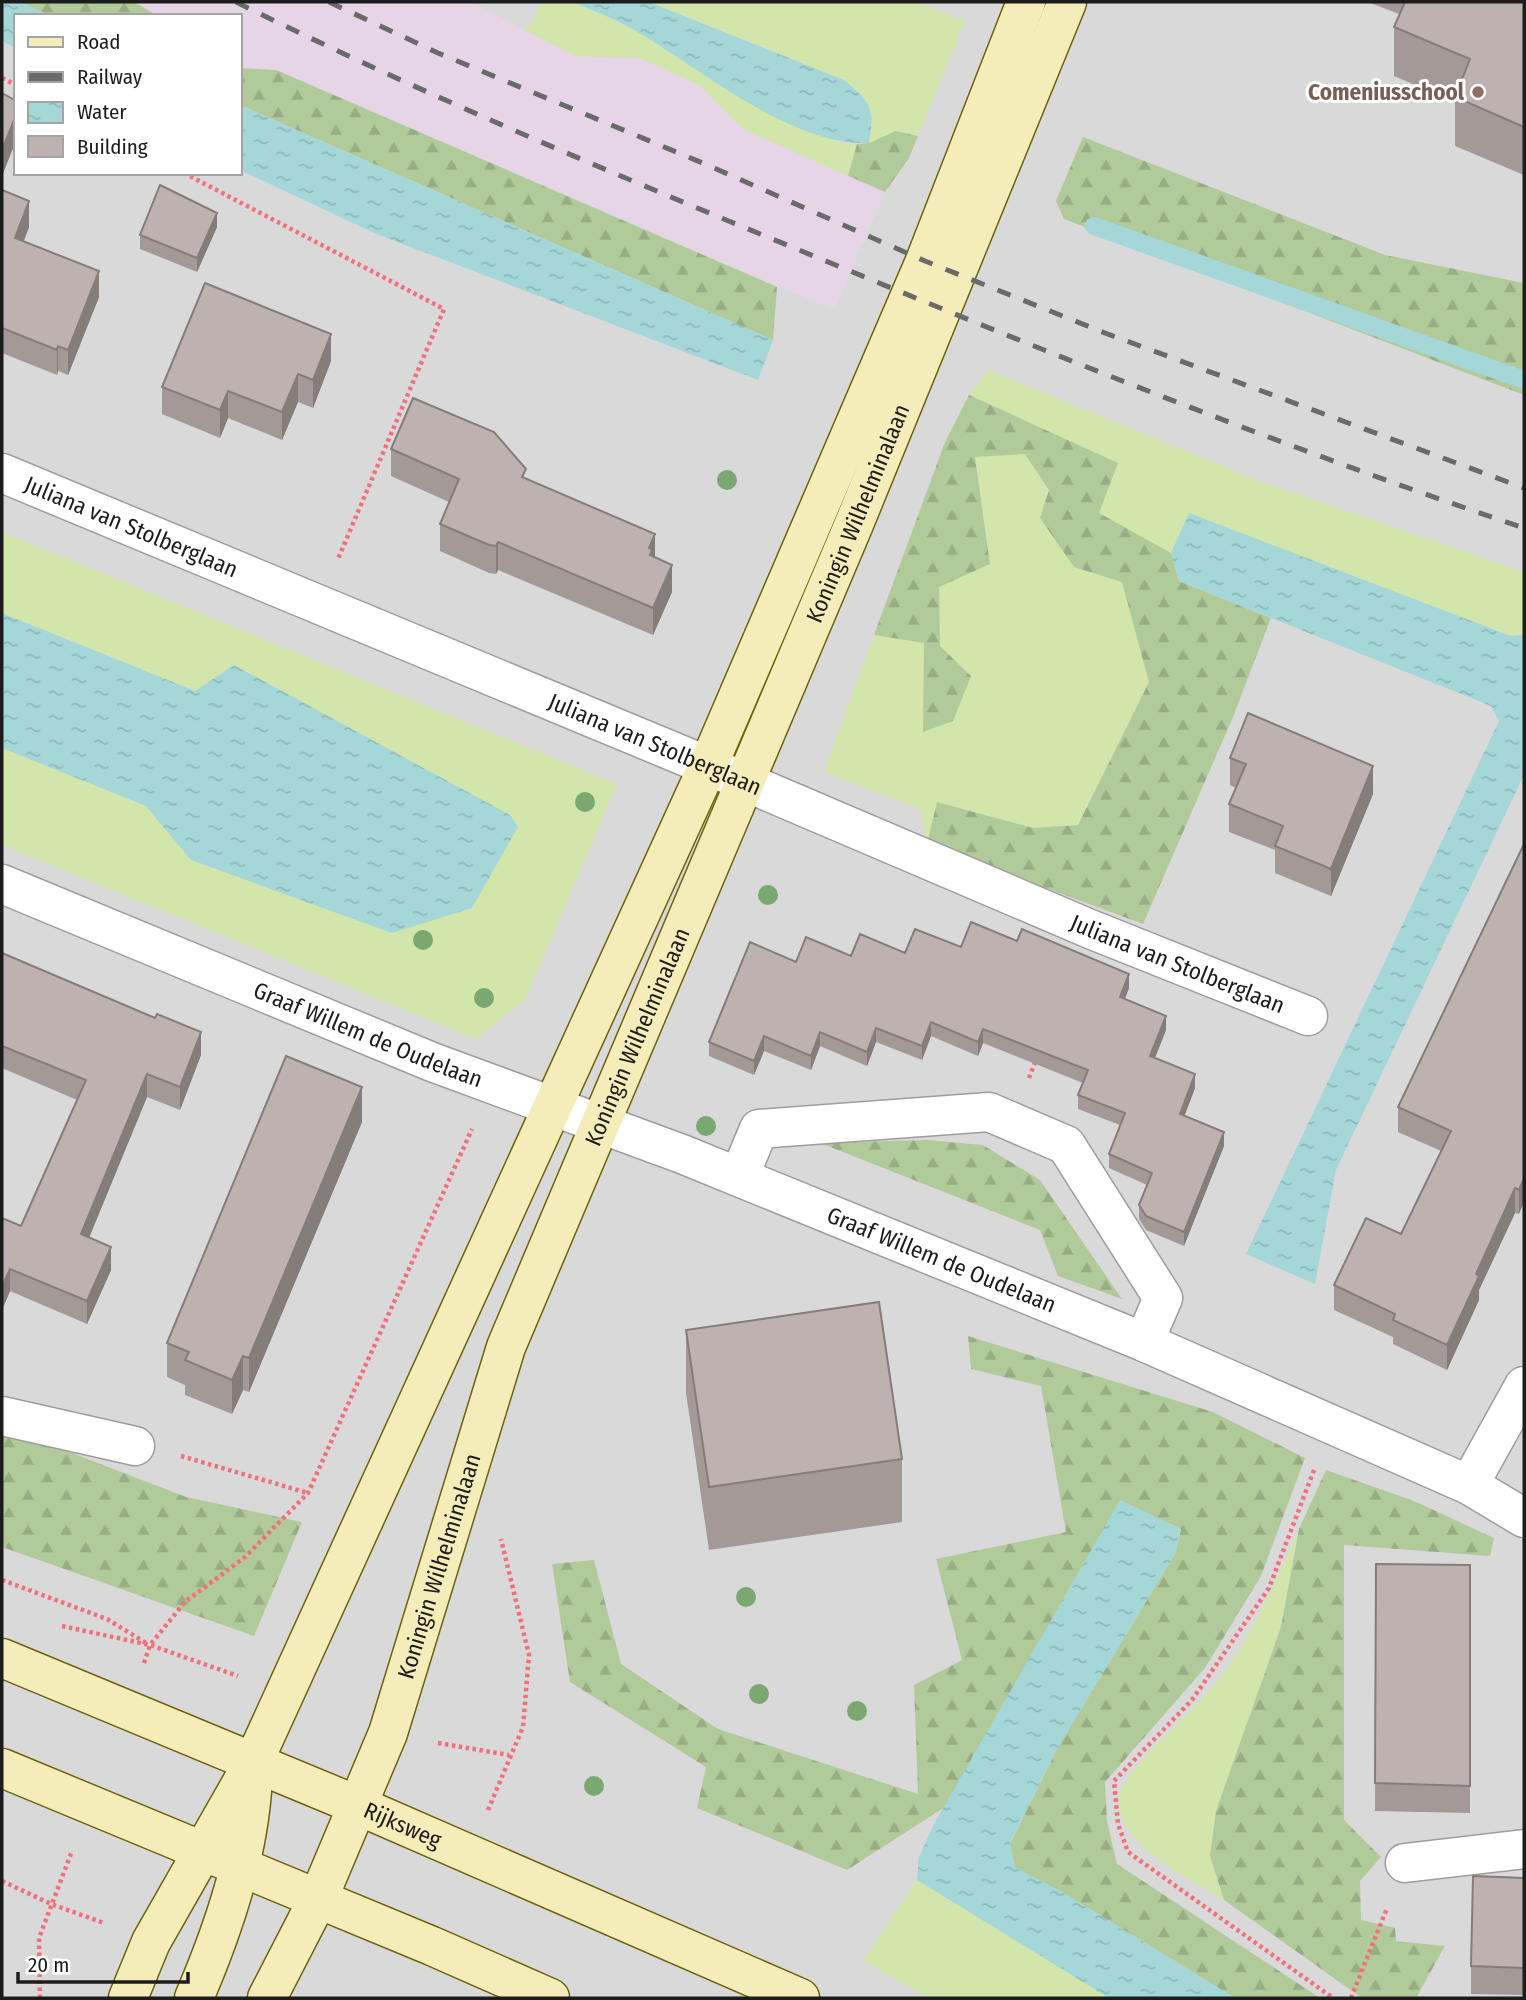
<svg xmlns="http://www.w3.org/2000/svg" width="1526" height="2000" viewBox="0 0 1526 2000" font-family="'Fira Sans Condensed',sans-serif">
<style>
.residential{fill:#dad9da;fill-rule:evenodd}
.railway{fill:#e6d5e6}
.grass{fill:#d2e5ab}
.forest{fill:url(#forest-firs)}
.water{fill:url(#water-ripples)}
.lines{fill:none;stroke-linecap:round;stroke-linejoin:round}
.stream{stroke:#a5d7d9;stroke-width:18}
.street-casing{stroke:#9d9d9d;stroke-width:41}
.secondary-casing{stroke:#6c640b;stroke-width:41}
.path{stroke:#f1707b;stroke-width:4.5;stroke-dasharray:3.5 3.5;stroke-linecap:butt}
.street{stroke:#fff;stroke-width:38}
.secondary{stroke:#f5edb9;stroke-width:38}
.rail{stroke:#6a6a6a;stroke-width:5;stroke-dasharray:14 14;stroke-linecap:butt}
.tree{fill:#7aa870}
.wall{fill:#a39996}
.shaded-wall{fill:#847d7a}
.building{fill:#bdb2af;stroke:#847d7a;stroke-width:2}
.education-dot{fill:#8d6e63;stroke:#fff;stroke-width:2.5}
.labels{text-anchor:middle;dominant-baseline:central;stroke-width:6;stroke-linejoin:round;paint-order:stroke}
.education-label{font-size:23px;font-weight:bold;fill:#785e54;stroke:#fff;text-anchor:end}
.street-label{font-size:23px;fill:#1c1c1c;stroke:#fff}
</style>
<defs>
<pattern id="forest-firs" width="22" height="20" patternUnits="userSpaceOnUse" patternTransform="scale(1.75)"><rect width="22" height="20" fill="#b1ca9a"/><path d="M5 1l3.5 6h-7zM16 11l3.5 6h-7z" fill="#98ad84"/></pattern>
<pattern id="water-ripples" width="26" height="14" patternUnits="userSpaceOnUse" patternTransform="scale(1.75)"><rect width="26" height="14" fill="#a5d7d9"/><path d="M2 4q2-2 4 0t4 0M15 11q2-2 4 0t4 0" fill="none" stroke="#8db8ba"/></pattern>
</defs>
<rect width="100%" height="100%" fill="#ede8e3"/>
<path class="residential" d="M2 2H1524V1998H2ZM16 16H240V173H16Z"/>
<path class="railway" d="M134 2H471L575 56 640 58 699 85 743 129 885 192 834 310 276 70 240 68V16H158Z"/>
<path class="grass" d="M541 2H573L635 30 754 106 844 144H857L848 176 743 129 699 85 640 58 575 56 523 29 533 22Z
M649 2H918L965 21 918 136 896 131 869 143 872 121 844 80Z
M988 370 1259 481 1524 572V635L1511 636 1188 514 1171 553 1098 513 1117 463 969 395Z
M1025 453 1049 490 1074 567 1122 582 1149 682 1078 825 1033 828 937 802 927 844 920 809 824 772 874 635 924 643 923 731 971 676 940 646 939 586 990 564 975 457Z
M2 532 617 784 525 1000 476 1039 2 845V748L146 806 191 860 196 692 2 613Z
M1299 1529 1281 1627 1216 1811 1210 1856 1224 1900C1191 1879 1114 1844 1119 1796 1121 1773 1194 1709 1212 1688 1249 1644 1276 1580 1299 1529Z
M917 1880 1109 1998H929L863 1961Z"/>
<path class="forest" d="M21 2H134L158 16H49Z
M240 68 276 70 777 287 773 340 240 105Z
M896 131 918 136 909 158 885 192 848 176 857 144 869 143Z
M1083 137 1385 255 1524 283V395L1064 219 1056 201Z
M969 395 1118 463 1099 513 1171 553 1179 581 1271 618 1233 717 1143 924 927 844 937 802 1033 828 1078 825 1149 682 1122 582 1074 567 1040 518 1049 490 1025 454 975 457 990 564 939 587 940 646 971 676 953 721 923 732 924 643 874 635 945 442Z
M927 1140 983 1145 1040 1180 1122 1299 1058 1276 1040 1230 820 1143Z
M968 1336 1213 1412 1305 1458 1261 1576 1205 1668 1105 1782 1107 1821 1117 1864 1320 1998H1235L1062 1892 1015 1868 1010 1844 1058 1747 1176 1552 1181 1529 1120 1501 945 1807 847 1870 697 1808 706 1767 570 1682 552 1564 594 1560 621 1664 718 1729 918 1794 914 1685 962 1660 936 1559 1066 1532 1041 1386 971 1369Z
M2 1435 67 1451 186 1497 302 1522 254 1636 2 1547Z
M1326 1470 1414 1501 1494 1538 1490 1556 1344 1545V1820L1381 1857 1360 1881 1361 1920 1395 1928 1396 1941 1445 1946 1416 1998H1362L1224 1900 1210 1856 1216 1811 1281 1627 1299 1529Z"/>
<path class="water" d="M2 2H21L49 16H16V48L2 41Z
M573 2H649L844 80C871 102 875 108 869 143 791 146 701 69 636 31 617 19 593 11 573 2Z
M240 105 773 340 758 380 374 233 240 170Z
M1189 513 1511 636 1524 635V775L1336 1170 1315 1284 1246 1254 1499 721 1491 706 1179 581 1171 553Z
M2 613 195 691 234 665 510 815 518 827 472 908 392 933 191 860 146 806 2 748Z
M1120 1500 1181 1529 1176 1552 1058 1747 1010 1843 1015 1867 1062 1892 1235 1998H1109L917 1880 919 1857 934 1824Z"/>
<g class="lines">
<path class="stream" d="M1094 226 1524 380"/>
<g class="street-casing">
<g id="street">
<path id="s1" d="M2 473 708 766 1090 929 1308 1016"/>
<path id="s2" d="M2 884 432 1062 682 1154 1144 1342 1469 1485 1524 1518"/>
<path d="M739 1177 759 1129 989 1112 1066 1145 1163 1298 1144 1342"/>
<path d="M2 1416 135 1446"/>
<path d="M1469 1485 1524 1386"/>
<path d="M1405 1863 1524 1849"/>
</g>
</g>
<g class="secondary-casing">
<g id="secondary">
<path id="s3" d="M2 1658 359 1806 800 1998"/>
<path d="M2 1768 432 1946 550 1998"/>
<path d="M128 1998 151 1942 253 1763 708 766 925 261 1026 2"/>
<path d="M194 1998C224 1928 251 1849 253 1772"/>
<path id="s4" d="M267 1998 318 1899 388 1733 506 1347 854 524 1067 2"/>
</g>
</g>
<path class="path" d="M2 78 16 85
M184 173 444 309 338 559
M1029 1078 1036 1060
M181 1456 308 1493
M1314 1470 1269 1588 1192 1700 1114 1781 1118 1824 1128 1852 1333 1998
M2 1580 107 1619 146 1643
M62 1626 150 1645 238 1676
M144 1663 150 1645 185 1602 245 1557 308 1493 472 1129
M438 1743 509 1755
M488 1810 523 1727 529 1655 501 1539
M2 1881 51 1904 104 1923
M40 1998 39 1938 72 1851
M1351 1998 1387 1908"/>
<use href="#street" class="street"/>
<use href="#secondary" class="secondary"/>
<path class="rail" d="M236 2C432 99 636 183 838 266 1065 360 1292 450 1524 528
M329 2 438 53 705 164 925 261 1105 333 1524 488"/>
</g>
<g class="tree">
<circle cx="727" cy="480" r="10"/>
<circle cx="585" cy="802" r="10"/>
<circle cx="768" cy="895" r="10"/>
<circle cx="423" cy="940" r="10"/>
<circle cx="484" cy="998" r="10"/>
<circle cx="706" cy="1126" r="10"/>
<circle cx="746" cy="1597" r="10"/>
<circle cx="759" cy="1694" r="10"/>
<circle cx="857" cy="1711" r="10"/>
<circle cx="594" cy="1786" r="10"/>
</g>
<path class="wall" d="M1368 2H1524V175L1455 146V102L1394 76V27L1399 14Z
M2 190 29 227 24 241 99 297 68 375 58 371 57 375 2 353Z
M217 227 197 272 140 249V235Z
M331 361 313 408 298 402 282 440 228 418 220 438 162 414V387Z
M391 449 526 479 655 557 672 592 653 635 498 570 496 574 489 573 440 551V524L449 502 391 476Z
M1230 758 1373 794 1331 896 1275 873V850L1229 832V804L1236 788 1230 785Z
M1524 844 1519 1214 1515 1213 1479 1290V1300L1447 1370 1393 1344V1337L1334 1310V1285L1401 1234 1441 1151 1398 1132V1107Z
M961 947 1129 988 1125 999 1166 1030 1155 1058 1195 1088 1184 1116 1224 1146 1184 1246 1146 1230 1139 1219V1205L1147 1185 1109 1168V1154L1120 1125 1078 1109V1095L1083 1083 983 1043 978 1056 931 1036 922 1060 876 1042 867 1066 820 1046 811 1070 764 1051 754 1075 709 1056V1042L796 962Z
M2 953 201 1055 180 1110 147 1097 89 1238 111 1270 87 1324 10 1291 2 1310V1218L21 1226 77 1100 2 1068Z
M362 1122 249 1392 243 1390 232 1414 185 1395V1385L167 1377V1343Z
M686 1330 902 1459V1522L709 1550 686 1393Z
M1376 1564 1470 1565V1813L1375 1811Z
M1524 1878V1995L1471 1994V1966Z"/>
<path class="shaded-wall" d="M16 115V141L2 176V150Z
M29 201V227L15 263V238Z
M217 213V227L197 272V258Z
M99 271V297L68 375V350Z
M331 334V361L313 408V380Z
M58 346V371L57 375V350Z
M298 374V402L282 440V412Z
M228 391V418L220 438V410Z
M655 534V561L652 577 649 548Z
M498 542V570L496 574V546Z
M672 565V592L653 635V608Z
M1373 766V794L1331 896V869Z
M1129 974V988L1120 1011V997Z
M1166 1016V1030L1150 1070V1056Z
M931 1022V1036L922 1060V1046Z
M876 1028V1042L867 1066V1052Z
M983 1029V1043L978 1056V1042Z
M201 1032V1055L180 1110V1087Z
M820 1032V1046L811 1070V1056Z
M764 1036V1051L754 1075V1061Z
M147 1074V1097L81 1257V1234Z
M1195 1074V1088L1180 1128V1114Z
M362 1087V1122L249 1392V1358Z
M1224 1132V1146L1184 1246V1232Z
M1524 1178V1202L1519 1214V1190Z
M1515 1188V1213L1479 1290V1300L1447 1370V1345L1476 1274Z
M111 1247V1270L87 1324V1301Z
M10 1269V1291L2 1310V1288Z
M243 1356V1390L232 1414V1380Z"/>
<path class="building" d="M1405 2H1524V127L1455 97 1470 59 1394 27Z
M2 93 16 101V115L2 150Z
M160 185 217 213 197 258 140 235Z
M2 190 29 201 15 238 99 271 68 350 58 346 57 350 2 328Z
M205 283 331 334 313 380 298 374 282 412 228 391 220 410 162 387Z
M413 398 494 432 526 469 522 477 655 534 649 548 652 550 650 555 672 565 653 608 498 542 496 546 489 545 440 524 459 479 391 449Z
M1248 713 1373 766 1331 869 1275 846 1283 826 1229 804 1246 764 1230 758Z
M1524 844V1178L1519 1190 1515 1188 1476 1274 1479 1276 1447 1345 1393 1320 1395 1314 1334 1285 1366 1218 1401 1234 1451 1131 1398 1107Z
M971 922 1017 941 1022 929 1129 974 1120 997 1166 1016 1150 1056 1195 1074 1180 1114 1224 1132 1184 1232 1146 1216 1139 1205 1152 1173 1109 1154 1125 1113 1078 1095 1088 1070 983 1029 978 1042 931 1022 922 1046 876 1028 867 1052 820 1032 811 1056 764 1036 754 1061 709 1042 750 942 796 962 806 937 851 956 860 934 905 953 915 929 961 947Z
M2 953 155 1018 157 1014 201 1032 180 1087 147 1074 81 1234 111 1247 87 1301 10 1269 2 1287V1218L21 1226 86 1080 2 1046Z
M286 1056 362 1087 249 1358 243 1356 232 1380 185 1360 189 1352 167 1343Z
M879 1302 902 1459 709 1487 686 1330Z
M1376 1564 1470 1565V1786L1375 1783Z
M1473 1876 1524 1878V1968L1471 1966Z"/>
<circle class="education-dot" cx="1478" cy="92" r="7"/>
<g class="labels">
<g class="education-label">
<text x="1464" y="92">Comeniusschool</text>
</g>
<g class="street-label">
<text stroke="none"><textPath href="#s4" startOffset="1600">Koningin Wilhelminalaan</textPath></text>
<text stroke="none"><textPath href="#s1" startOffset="140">Juliana van Stolberglaan</textPath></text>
<text stroke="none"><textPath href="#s1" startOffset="707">Juliana van Stolberglaan</textPath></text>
<text stroke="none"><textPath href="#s1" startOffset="1274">Juliana van Stolberglaan</textPath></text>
<text stroke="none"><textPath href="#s2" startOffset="396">Graaf Willem de Oudelaan</textPath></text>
<text stroke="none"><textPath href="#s4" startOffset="1032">Koningin Wilhelminalaan</textPath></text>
<text stroke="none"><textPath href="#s2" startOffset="1012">Graaf Willem de Oudelaan</textPath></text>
<text stroke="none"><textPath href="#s4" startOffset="466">Koningin Wilhelminalaan</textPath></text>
<text stroke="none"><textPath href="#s3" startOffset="434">Rijksweg</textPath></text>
</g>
</g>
<rect width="1526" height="2000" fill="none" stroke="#1c1c1c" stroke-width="7"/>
<rect x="14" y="14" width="228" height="161" fill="#ffffff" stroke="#a4a4a4" stroke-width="2"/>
<rect x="28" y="37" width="35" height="10" fill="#f5edb9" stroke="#a4a4a4" stroke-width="2"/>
<text x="77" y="49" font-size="21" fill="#1c1c1c">Road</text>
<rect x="28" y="72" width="35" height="10" fill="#6a6a6a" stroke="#a4a4a4" stroke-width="2"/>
<text x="77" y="84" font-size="21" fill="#1c1c1c">Railway</text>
<rect x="28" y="102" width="35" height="21" fill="url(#water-ripples)" stroke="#a4a4a4" stroke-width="2"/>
<text x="77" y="119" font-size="21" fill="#1c1c1c">Water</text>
<rect x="28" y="136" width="35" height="21" fill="#bdb2af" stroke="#a4a4a4" stroke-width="2"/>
<text x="77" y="154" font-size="21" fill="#1c1c1c">Building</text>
<path d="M18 1972v10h170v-10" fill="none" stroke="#1c1c1c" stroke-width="3.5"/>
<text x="28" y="1972" font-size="21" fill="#1c1c1c" stroke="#ffffff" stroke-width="5" paint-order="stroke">20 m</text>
</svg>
